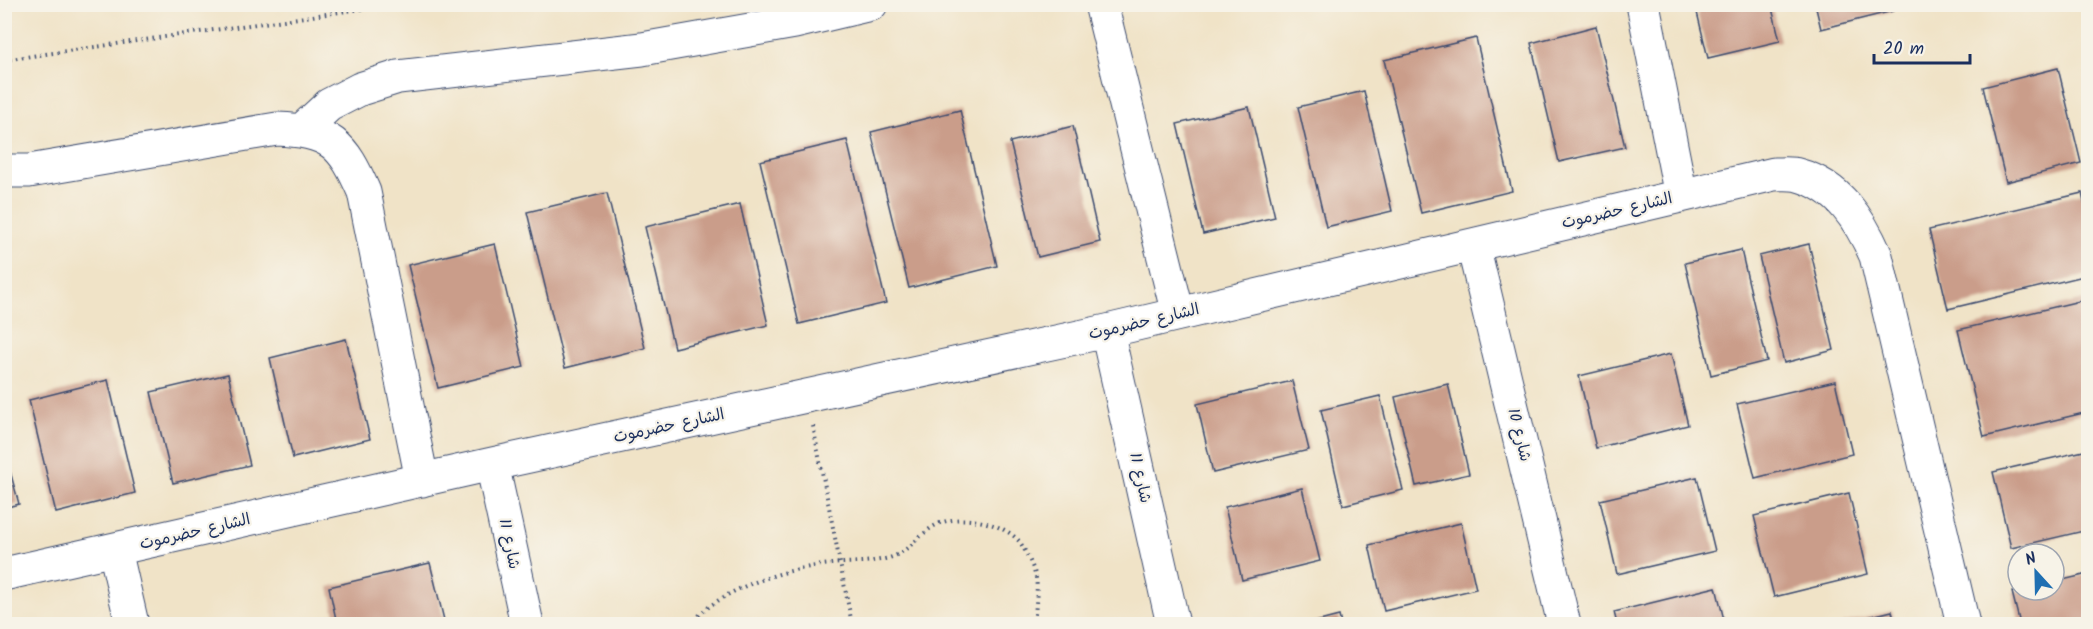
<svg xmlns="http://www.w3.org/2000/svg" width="2093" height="629" viewBox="0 0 2093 629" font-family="Kalam,'Playpen Sans Arabic',sans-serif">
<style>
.building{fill:#ca9d8a}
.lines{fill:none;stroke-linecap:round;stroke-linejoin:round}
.minor-casing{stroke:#3b4a6e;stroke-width:35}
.path{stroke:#3b4a6e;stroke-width:4;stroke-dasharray:1.5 4.5;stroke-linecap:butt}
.minor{stroke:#fff;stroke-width:33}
.labels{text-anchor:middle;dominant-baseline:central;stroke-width:4.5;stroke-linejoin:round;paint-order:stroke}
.street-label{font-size:16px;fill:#1b2f5e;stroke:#f7f3e8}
</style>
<rect width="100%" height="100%" fill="#f7f3e8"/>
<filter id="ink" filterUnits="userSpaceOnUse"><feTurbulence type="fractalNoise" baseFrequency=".0167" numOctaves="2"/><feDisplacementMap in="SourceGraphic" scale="12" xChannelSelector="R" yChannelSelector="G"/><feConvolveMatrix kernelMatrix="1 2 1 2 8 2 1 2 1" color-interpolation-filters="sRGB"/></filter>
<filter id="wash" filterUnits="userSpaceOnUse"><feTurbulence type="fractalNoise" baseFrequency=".008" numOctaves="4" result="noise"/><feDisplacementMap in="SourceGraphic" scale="24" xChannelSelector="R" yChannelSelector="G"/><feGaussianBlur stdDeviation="1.35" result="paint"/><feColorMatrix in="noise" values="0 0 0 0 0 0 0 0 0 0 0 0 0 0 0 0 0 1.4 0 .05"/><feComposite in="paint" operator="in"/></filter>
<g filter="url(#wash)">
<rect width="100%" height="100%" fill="#f0e3c7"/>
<g id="blocks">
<path class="building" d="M1695 4H1771L1780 41 1708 58Z
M1815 4H1892L1893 11 1821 29Z
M1596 26 1625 147 1559 162 1531 43Z
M1476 38 1512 191 1421 213 1384 60Z
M2058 68 2081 163 2006 182 1983 87Z
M1364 91 1392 211 1326 227 1298 107Z
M1249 107 1275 217 1203 234 1177 124Z
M960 110 997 266 909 288 871 132Z
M1073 126 1100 242 1038 257 1010 142Z
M847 140 886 303 799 324 760 161Z
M607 193 645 348 565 368 527 212Z
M2082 193 2088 220V275L1948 309 1929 230Z
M740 204 768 325 674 348 645 227Z
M495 244 524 367 438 388 408 265Z
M1809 244 1834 350 1784 363 1759 256Z
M1741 250 1767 361 1711 375 1685 263Z
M2088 299V412L1984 437 1958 330Z
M346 339 370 439 293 458 270 358Z
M1671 354 1688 425 1596 448 1579 376Z
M228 374 250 465 173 483 151 392Z
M108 380 135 493 56 513 29 400Z
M1292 381 1309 450 1213 473 1197 404Z
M1835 381 1852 454 1755 478 1737 404Z
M1448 384 1469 474 1416 486 1395 397Z
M1380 396 1403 490 1343 505 1321 410Z
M4 449 19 504 4 508Z
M2088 450V530L2011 548 1993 472Z
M1697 477 1715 551 1617 574 1600 500Z
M1302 488 1320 561 1242 580 1225 507Z
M1849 493 1868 574 1774 597 1754 516Z
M1461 523 1476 589 1384 611 1369 545Z
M430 563 445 624H337L329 587Z
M2088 574V624H2020L2012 592 2022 590H2054V582Z
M1716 587 1725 624H1617L1614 612Z
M1892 611 1895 624H1840Z
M1339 616 1341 624H1308Z"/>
</g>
</g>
<g filter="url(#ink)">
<use href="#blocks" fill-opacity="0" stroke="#3b4a6e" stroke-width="1.5"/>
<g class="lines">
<g class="minor-casing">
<path id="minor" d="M1101 4 1178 314
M1643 4 1681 196
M302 130 329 105 360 89 398 77 642 49 795 22 871 4
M4 171H29L277 129C331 131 343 144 364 192L422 480
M1473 245 1564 624
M1107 331 1173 624
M492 464 527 624
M115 550 132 624
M4 574 492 464 1107 331 1774 174C1782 174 1791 173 1798 175 1839 186 1860 220 1876 256L1963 624"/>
</g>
<path class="path" d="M4 60 396 4
M813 426 852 624
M690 624C697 618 703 611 710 606 743 582 791 568 831 564 849 562 867 563 885 559 910 554 921 529 943 522 965 515 1003 523 1019 541 1024 547 1033 567 1035 574 1039 586 1035 612 1034 624"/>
<use href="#minor" class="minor"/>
</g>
</g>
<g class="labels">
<g class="street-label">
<text transform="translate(1617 211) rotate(-13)">الشارع حضرموت</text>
<text transform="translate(1144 322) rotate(-13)">الشارع حضرموت</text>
<text transform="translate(669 426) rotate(-12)">الشارع حضرموت</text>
<text transform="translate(1519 435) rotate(76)">شارع 10</text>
<text transform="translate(1140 478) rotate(77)">شارع 11</text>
<text transform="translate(195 532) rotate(-13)">الشارع حضرموت</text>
<text transform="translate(509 544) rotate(78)">شارع 11</text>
</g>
</g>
<rect width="2093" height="629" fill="none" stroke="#f7f3e8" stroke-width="24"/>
<g transform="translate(2036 572) rotate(338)"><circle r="28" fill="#f7f3e8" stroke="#9fa5b1" stroke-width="1.5"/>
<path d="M0-4.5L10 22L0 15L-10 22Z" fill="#1f6fb2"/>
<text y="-9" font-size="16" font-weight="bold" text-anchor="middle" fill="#1b2f5e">N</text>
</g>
<path d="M1874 54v9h96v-9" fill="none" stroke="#1b2f5e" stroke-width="3"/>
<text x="1883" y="54" font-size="18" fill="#1b2f5e" stroke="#f7f3e8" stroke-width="4.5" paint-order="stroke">20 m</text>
</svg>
